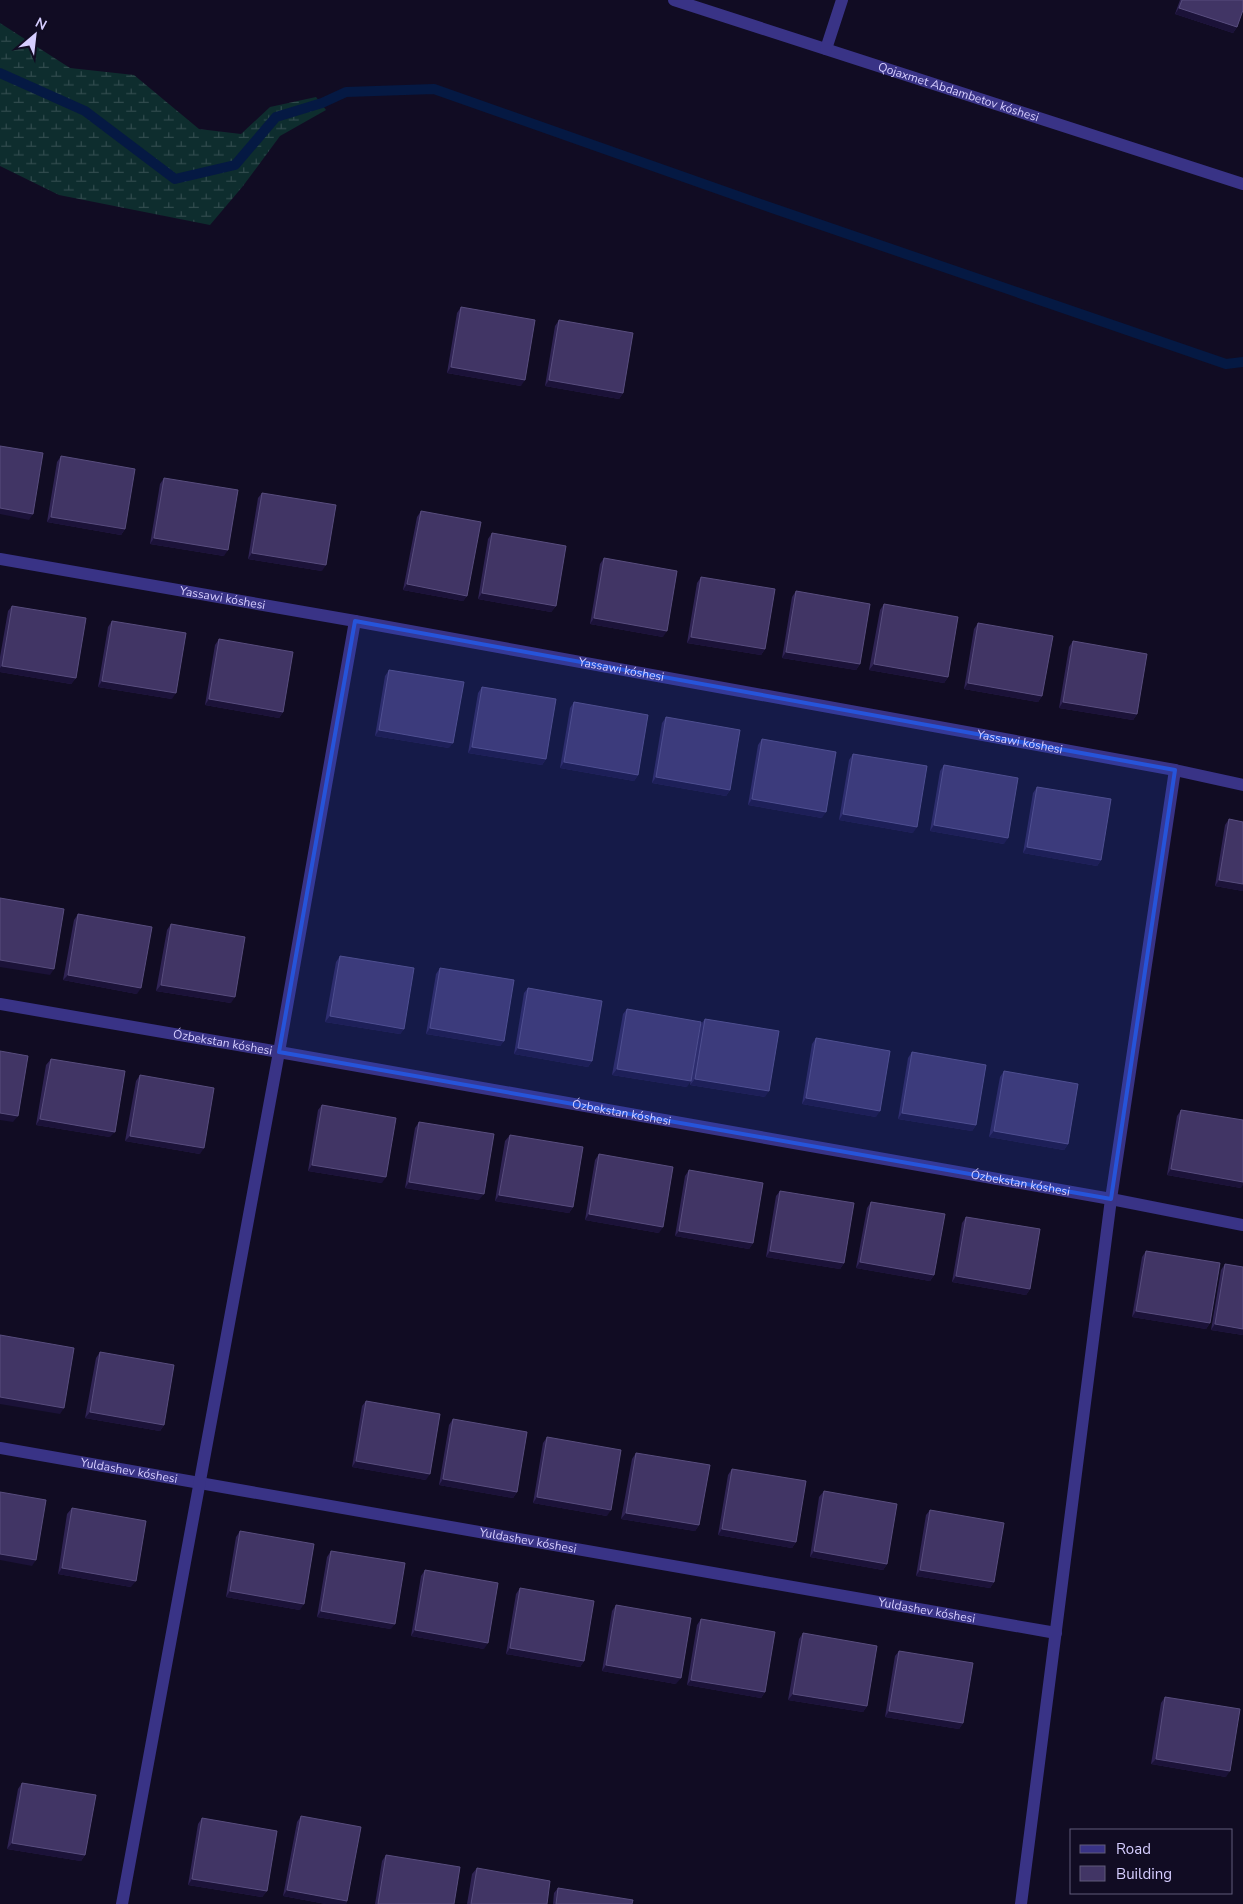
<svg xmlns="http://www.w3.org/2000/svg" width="1243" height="1904" viewBox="0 0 1243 1904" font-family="'Nunito Sans',sans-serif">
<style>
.wetland{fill:url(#wetland-marsh)}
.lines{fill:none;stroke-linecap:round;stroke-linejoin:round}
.stream{stroke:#051943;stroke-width:10}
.minor{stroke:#393386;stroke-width:12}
.wall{fill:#2f2353}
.shaded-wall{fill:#1b1238}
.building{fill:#413565;stroke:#584d7e}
.marked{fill:#2654da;fill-opacity:0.2;stroke:#2654da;stroke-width:4;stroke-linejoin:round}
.labels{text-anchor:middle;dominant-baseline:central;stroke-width:4;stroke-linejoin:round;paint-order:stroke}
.street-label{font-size:12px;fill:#d6ceff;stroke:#110c23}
</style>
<defs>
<pattern id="wetland-marsh" width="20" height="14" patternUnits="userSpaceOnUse" patternTransform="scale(1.25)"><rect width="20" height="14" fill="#0e2d2e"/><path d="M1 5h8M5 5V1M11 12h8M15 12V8" fill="none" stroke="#304a4d"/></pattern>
</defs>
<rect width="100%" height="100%" fill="#110c23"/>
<path class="wetland" d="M0 23 70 68 134 75 199 129 241 134 270 107 316 97 326 110 280 136 243 186 210 225 59 195 0 166Z"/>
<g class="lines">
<path class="stream" d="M0 73 85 111 175 179 235 165 276 117 322 103 346 92 434 89 772 208 1226 364 1243 362"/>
<g class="minor">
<path id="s1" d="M674 0 1243 184"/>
<path d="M826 49 842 0"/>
<path id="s2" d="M0 559 355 621 1175 770 1243 785"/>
<path id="s3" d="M0 1004 279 1052 1111 1199 1243 1225"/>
<path id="s4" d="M0 1448 1056 1633"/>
<path d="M122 1904 279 1052 355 621"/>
<path d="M1021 1904 1111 1199 1175 770"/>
</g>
</g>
<path class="wall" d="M1180 0H1243L1237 27 1233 33 1175 14Z
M461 307 521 386 447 373 457 313Z
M559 320 623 393 619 399 545 386 555 326Z
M61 456 125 529 121 535 47 522 57 462Z
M164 478 224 556 150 544 160 484Z
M262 493 322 571 248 559 258 498Z
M421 511 467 596 463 601 403 590 417 517Z
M492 533 556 606 551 612 478 599 488 539Z
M604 558 663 637 590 624 600 564Z
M701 577 765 649 761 655 687 643 697 583Z
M796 591 860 664 856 670 782 658 792 597Z
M884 604 948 677 944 683 869 670 880 610Z
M12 606 76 678 71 684 0 672V657L8 611Z
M112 621 172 699 98 687 108 627Z
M978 623 1042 696 1038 702 964 689 974 629Z
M219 639 283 712 279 718 205 705 215 645Z
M1073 641 1137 714 1133 720 1059 708 1069 647Z
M389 670 449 748 375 736 385 676Z
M482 687 546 759 542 765 468 753 478 693Z
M574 702 638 775 634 781 560 768 570 708Z
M666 717 730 790 726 796 652 783 662 723Z
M762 739 822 818 748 805 758 745Z
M853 754 913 833 839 820 849 760Z
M944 765 1004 844 930 831 940 771Z
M1037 787 1101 860 1097 866 1023 853 1033 793Z
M1229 819 1243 822V891L1215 886 1225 825Z
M78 914 137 994 63 980 74 920Z
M171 924 231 1003 156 991 167 930Z
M340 956 404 1029 400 1034 325 1022 336 962Z
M440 968 504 1041 500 1046 426 1034 436 974Z
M528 988 592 1061 588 1067 514 1054 524 993Z
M627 1009 687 1087 612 1075 623 1014Z
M705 1019 765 1097 690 1085 701 1024Z
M816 1038 876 1117 802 1104 812 1044Z
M912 1052 976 1125 972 1131 898 1119 908 1058Z
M51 1059 110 1137 36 1125 46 1065Z
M1004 1071 1068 1144 1064 1150 989 1137 1000 1077Z
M140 1075 200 1154 125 1141 136 1081Z
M322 1105 382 1183 308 1171 318 1110Z
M1181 1110 1241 1188 1167 1175 1177 1116Z
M419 1122 479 1200 405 1188 415 1128Z
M510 1135 573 1207 569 1213 495 1201 505 1141Z
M599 1154 659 1233 585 1220 595 1160Z
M689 1170 753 1243 749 1249 675 1236 685 1176Z
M780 1191 844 1263 840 1269 766 1257 776 1196Z
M871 1202 934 1275 930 1281 856 1268 867 1208Z
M966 1217 1030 1289 1026 1295 952 1282 962 1223Z
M1146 1251 1210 1323 1206 1329 1132 1317 1142 1257Z
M1225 1264 1243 1267V1335L1211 1330 1221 1270Z
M100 1352 164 1425 160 1431 85 1418 96 1358Z
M366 1401 426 1480 352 1467 362 1406Z
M453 1419 517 1492 513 1498 439 1485 449 1425Z
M547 1437 607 1516 533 1503 543 1443Z
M636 1453 699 1525 695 1531 621 1519 632 1459Z
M732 1469 796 1542 792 1548 718 1535 728 1475Z
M824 1491 887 1564 883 1570 810 1557 819 1497Z
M72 1508 131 1587 58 1574 67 1514Z
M930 1510 994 1582 990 1588 916 1576 926 1515Z
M240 1531 300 1610 226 1597 236 1537Z
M331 1551 391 1629 317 1617 327 1557Z
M425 1570 484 1649 411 1636 421 1576Z
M520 1588 584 1661 580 1667 506 1654 516 1594Z
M616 1605 676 1684 602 1671 612 1611Z
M701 1619 765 1692 761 1698 687 1685 697 1625Z
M803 1633 867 1706 863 1712 788 1700 799 1639Z
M899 1651 963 1723 959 1729 885 1717 895 1656Z
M1165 1697 1226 1777 1151 1764 1161 1703Z
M22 1783 85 1855 81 1861 7 1849 18 1789Z
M301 1816 347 1901 346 1904H326L283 1896 297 1822Z
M202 1818 267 1891 262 1897 188 1885 198 1824Z
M386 1855 454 1904H375L382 1861Z
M477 1868 547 1904H467L472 1874Z
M558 1888 632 1904H553L554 1893Z"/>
<path class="shaded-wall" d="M1179 8 1237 27 1233 33 1175 14Z
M451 367 525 380 521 386 447 373Z
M549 380 623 393 619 399 545 386Z
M0 508 33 514 29 520 0 514Z
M51 517 125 529 121 535 47 522Z
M154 538 228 550 224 556 150 544Z
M252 553 326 565 322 571 248 559Z
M407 584 467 596 463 601 403 590Z
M482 593 556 606 551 612 478 599Z
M594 618 667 631 663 637 590 624Z
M691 637 765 649 761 655 687 643Z
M786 652 860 664 856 670 782 658Z
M874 664 948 677 944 683 869 670Z
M2 666 76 678 71 684 0 672V668Z
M102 681 176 693 172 699 98 687Z
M968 683 1042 696 1038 702 964 689Z
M209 699 283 712 279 718 205 705Z
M1063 702 1137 714 1133 720 1059 708Z
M379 730 453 743 449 748 375 736Z
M472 747 546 759 542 765 468 753Z
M564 762 638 775 634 781 560 768Z
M656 777 730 790 726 796 652 783Z
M752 799 826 812 822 818 748 805Z
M843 814 917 827 913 833 839 820Z
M934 825 1008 838 1004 844 930 831Z
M1027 847 1101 860 1097 866 1023 853Z
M1219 880 1243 884V891L1215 886Z
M0 960 54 969 50 975 0 967Z
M68 975 141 988 137 994 63 980Z
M161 985 235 997 231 1003 156 991Z
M330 1016 404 1029 400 1034 325 1022Z
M430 1028 504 1041 500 1046 426 1034Z
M518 1048 592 1061 588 1067 514 1054Z
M617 1069 691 1081 687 1087 612 1075Z
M695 1079 769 1091 765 1097 690 1085Z
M806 1098 880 1111 876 1117 802 1104Z
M0 1113 18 1116 13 1122 0 1120Z
M902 1113 976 1125 972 1131 898 1119Z
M40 1119 115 1132 110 1137 36 1125Z
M994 1131 1068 1144 1064 1150 989 1137Z
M130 1136 204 1148 200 1154 125 1141Z
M312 1165 386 1177 382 1183 308 1171Z
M1171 1169 1243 1182V1185L1241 1188 1167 1175Z
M409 1182 484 1194 479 1200 405 1188Z
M499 1195 573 1207 569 1213 495 1201Z
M589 1214 663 1227 659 1233 585 1220Z
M679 1231 753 1243 749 1249 675 1236Z
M770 1251 844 1263 840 1269 766 1257Z
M860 1262 934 1275 930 1281 856 1268Z
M956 1276 1030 1289 1026 1295 952 1282Z
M1136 1311 1210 1323 1206 1329 1132 1317Z
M1215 1324 1243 1329V1335L1211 1330Z
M0 1397 64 1408 60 1414 0 1404Z
M90 1412 164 1425 160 1431 85 1418Z
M356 1461 430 1474 426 1480 352 1467Z
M443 1479 517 1492 513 1498 439 1485Z
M537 1497 611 1510 607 1516 533 1503Z
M626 1513 699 1525 695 1531 621 1519Z
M722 1529 796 1542 792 1548 718 1535Z
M814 1551 887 1564 883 1570 810 1557Z
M0 1554 36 1560 32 1566 0 1560Z
M62 1568 136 1581 131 1587 58 1574Z
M920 1570 994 1582 990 1588 916 1576Z
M230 1591 304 1604 300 1610 226 1597Z
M321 1611 395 1624 391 1629 317 1617Z
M415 1630 488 1643 484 1649 411 1636Z
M510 1648 584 1661 580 1667 506 1654Z
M606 1665 681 1678 676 1684 602 1671Z
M691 1680 765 1692 761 1698 687 1685Z
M793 1694 867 1706 863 1712 788 1700Z
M889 1711 963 1723 959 1729 885 1717Z
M1156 1759 1230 1771 1226 1777 1151 1764Z
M12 1843 85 1855 81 1861 7 1849Z
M192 1879 267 1891 262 1897 188 1885Z
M287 1890 347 1901 346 1904H326L283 1896Z"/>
<path class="building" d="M1182 0H1243V10L1237 27 1179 8Z
M461 307 535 320 525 380 451 367Z
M559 320 633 333 623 393 549 380Z
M0 446 43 453 33 514 0 508Z
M61 456 135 469 125 529 51 517Z
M164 478 238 490 228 550 154 538Z
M262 493 336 505 326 565 252 553Z
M421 511 481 522 467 596 407 584Z
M492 533 566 546 556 606 482 593Z
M604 558 677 571 667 631 594 618Z
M701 577 775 589 765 649 691 637Z
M796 591 870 604 860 664 786 652Z
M884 604 958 617 948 677 874 664Z
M12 606 86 618 76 678 2 666Z
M112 621 186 633 176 693 102 681Z
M978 623 1053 636 1042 696 968 683Z
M219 639 293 652 283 712 209 699Z
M1073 641 1147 654 1137 714 1063 702Z
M389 670 464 682 453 743 379 730Z
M482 687 556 699 546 759 472 747Z
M574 702 648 715 638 775 564 762Z
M666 717 740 730 730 790 656 777Z
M762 739 836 752 826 812 752 799Z
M853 754 927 766 917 827 843 814Z
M944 765 1018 778 1008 838 934 825Z
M1037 787 1111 799 1101 860 1027 847Z
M1229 819 1243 822V884L1219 880Z
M0 898 64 909 54 969 0 960Z
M78 914 152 927 141 988 68 975Z
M171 924 245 937 235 997 161 985Z
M340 956 414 968 404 1029 330 1016Z
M440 968 514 980 504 1041 430 1028Z
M528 988 602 1001 592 1061 518 1048Z
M627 1009 701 1022 691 1081 617 1069Z
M705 1019 779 1031 769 1091 695 1079Z
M816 1038 890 1051 880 1111 806 1098Z
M0 1051 28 1056 18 1116 0 1113Z
M912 1052 986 1065 976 1125 902 1113Z
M51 1059 125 1071 115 1132 40 1119Z
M1004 1071 1078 1084 1068 1144 994 1131Z
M140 1075 214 1088 204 1148 130 1136Z
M322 1105 396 1118 386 1177 312 1165Z
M1181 1110 1243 1120V1182L1171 1169Z
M419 1122 494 1134 484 1194 409 1182Z
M510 1135 583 1147 573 1207 499 1195Z
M599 1154 673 1167 663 1227 589 1214Z
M689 1170 763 1183 753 1243 679 1231Z
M780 1191 854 1203 844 1263 770 1251Z
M871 1202 945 1214 934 1275 860 1262Z
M966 1217 1040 1229 1030 1289 956 1276Z
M1146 1251 1220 1263 1210 1323 1136 1311Z
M1225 1264 1243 1267V1329L1215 1324Z
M0 1335 74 1348 64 1408 0 1397Z
M100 1352 174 1365 164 1425 90 1412Z
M366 1401 440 1414 430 1474 356 1461Z
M453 1419 527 1432 517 1492 443 1479Z
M547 1437 621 1450 611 1510 537 1497Z
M636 1453 710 1465 699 1525 626 1513Z
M732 1469 806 1481 796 1542 722 1529Z
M824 1491 897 1504 887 1564 814 1551Z
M0 1492 46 1500 36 1560 0 1554Z
M72 1508 146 1521 136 1581 62 1568Z
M930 1510 1004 1523 994 1582 920 1570Z
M240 1531 314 1544 304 1604 230 1591Z
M331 1551 405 1563 395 1624 321 1611Z
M425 1570 498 1583 488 1643 415 1630Z
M520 1588 594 1601 584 1661 510 1648Z
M616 1605 691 1618 681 1678 606 1665Z
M701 1619 775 1632 765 1692 691 1680Z
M803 1633 877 1646 867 1706 793 1694Z
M899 1651 973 1663 963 1723 889 1711Z
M1165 1697 1240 1709 1230 1771 1156 1759Z
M22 1783 96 1795 85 1855 12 1843Z
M301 1816 361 1827 347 1901 287 1890Z
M202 1818 277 1831 267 1891 192 1879Z
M386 1855 460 1867 454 1904H378Z
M477 1868 550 1881 547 1904H471Z
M558 1888 633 1900 632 1904H556Z"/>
<path class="marked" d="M355 621 1175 770 1111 1199 279 1052Z"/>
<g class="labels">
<g class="street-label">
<text stroke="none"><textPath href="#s1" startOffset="299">Qojaxmet Abdambetov kóshesi</textPath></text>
<text stroke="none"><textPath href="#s2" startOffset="226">Yassawi kóshesi</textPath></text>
<text stroke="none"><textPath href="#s2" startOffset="631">Yassawi kóshesi</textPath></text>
<text stroke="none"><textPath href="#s2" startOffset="1036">Yassawi kóshesi</textPath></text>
<text stroke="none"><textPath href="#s3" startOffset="226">Ózbekstan kóshesi</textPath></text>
<text stroke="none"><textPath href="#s3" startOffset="631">Ózbekstan kóshesi</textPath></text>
<text stroke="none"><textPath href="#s3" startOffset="1036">Ózbekstan kóshesi</textPath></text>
<text stroke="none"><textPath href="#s4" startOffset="131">Yuldashev kóshesi</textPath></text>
<text stroke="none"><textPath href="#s4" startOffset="536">Yuldashev kóshesi</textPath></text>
<text stroke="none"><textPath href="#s4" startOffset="941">Yuldashev kóshesi</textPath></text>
</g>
</g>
<rect x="1070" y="1829" width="162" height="65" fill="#110c23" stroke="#605a7b"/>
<rect x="1080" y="1845" width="25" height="8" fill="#393386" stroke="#605a7b"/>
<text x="1116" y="1854" font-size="15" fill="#d6ceff">Road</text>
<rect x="1080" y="1866" width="25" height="15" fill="#413565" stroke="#605a7b"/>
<text x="1116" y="1879" font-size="15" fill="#d6ceff">Building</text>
<g transform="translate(35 35) rotate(28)" stroke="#110c23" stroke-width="4" paint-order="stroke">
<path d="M0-4L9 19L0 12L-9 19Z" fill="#d6ceff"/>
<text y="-8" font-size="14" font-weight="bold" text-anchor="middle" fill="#d6ceff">N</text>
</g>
</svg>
